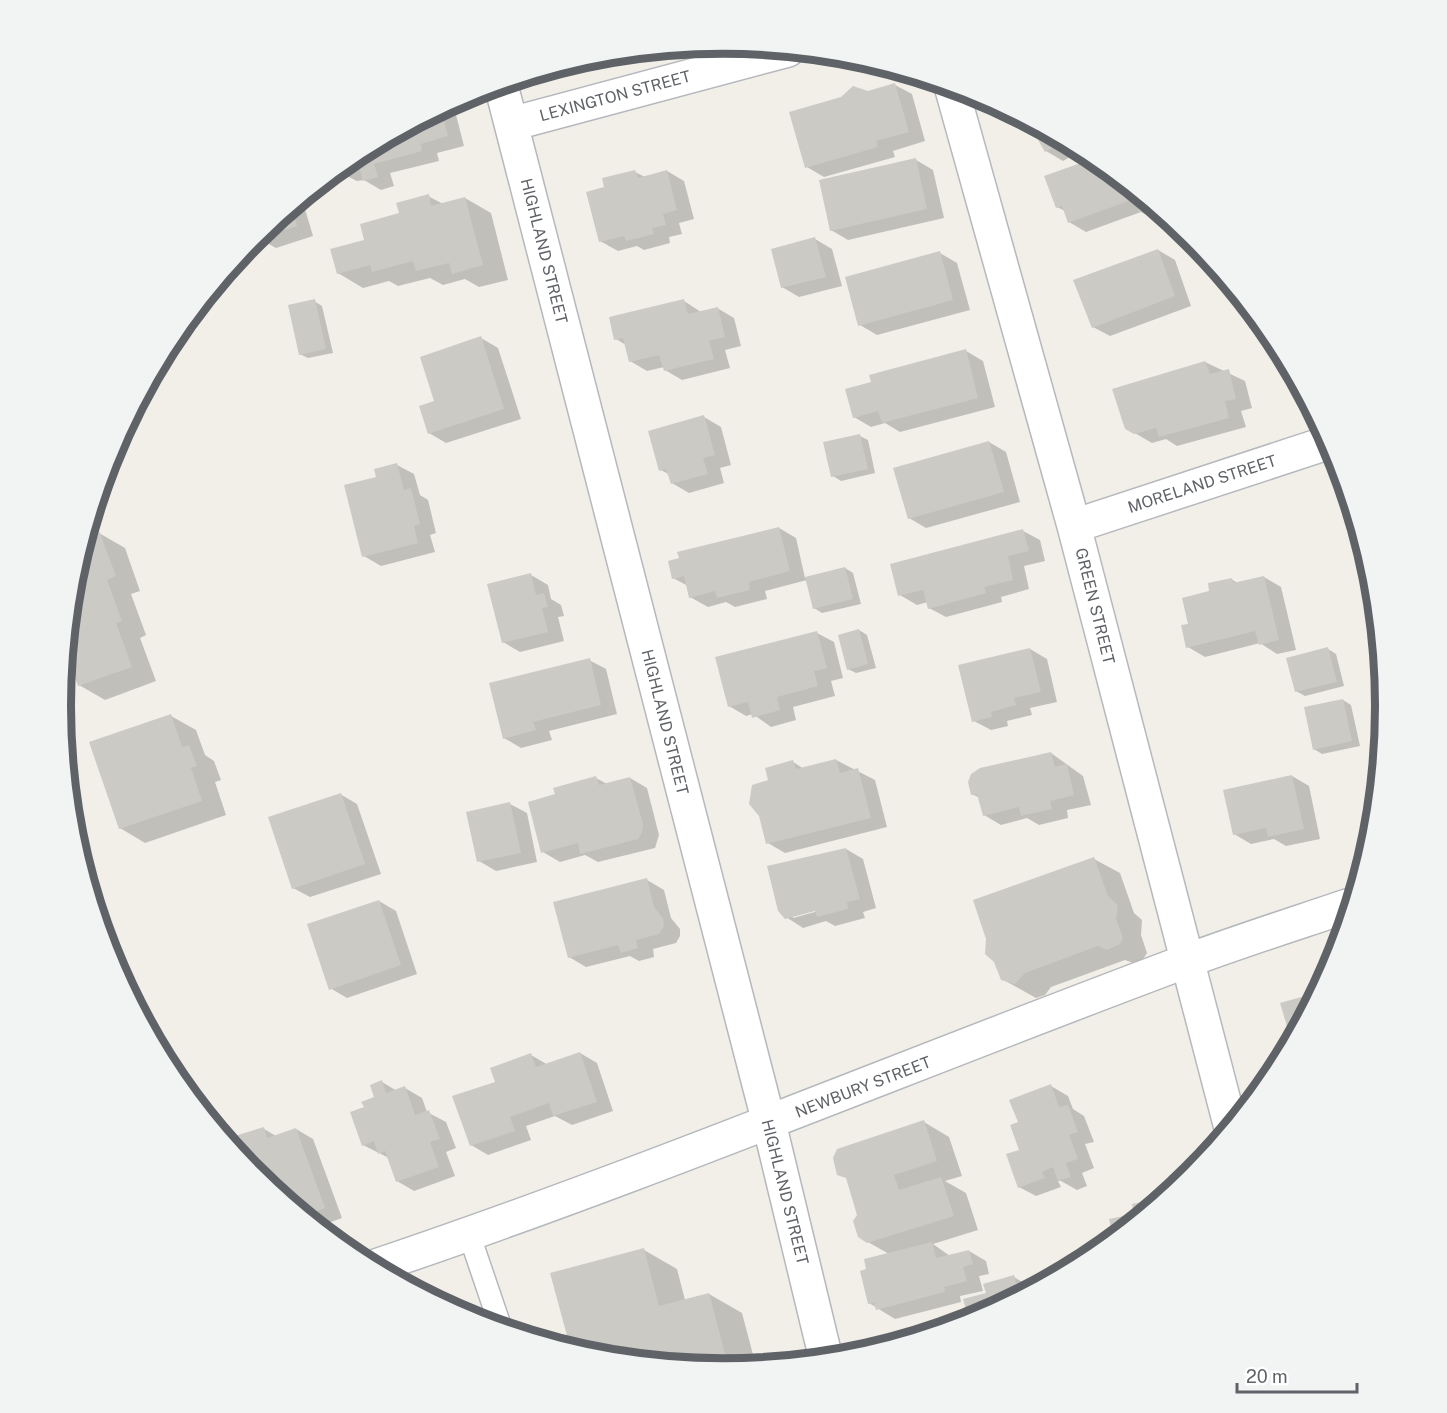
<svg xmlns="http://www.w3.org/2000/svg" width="1447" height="1413" viewBox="0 0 1447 1413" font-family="'Public Sans',sans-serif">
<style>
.shadow{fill:#0003;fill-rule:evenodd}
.building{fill:#cccac5}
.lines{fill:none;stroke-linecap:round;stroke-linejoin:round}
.lane-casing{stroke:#b5b8bc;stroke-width:24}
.street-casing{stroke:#b5b8bc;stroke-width:36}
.lane{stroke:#fff;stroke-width:21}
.street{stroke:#fff;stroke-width:33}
.labels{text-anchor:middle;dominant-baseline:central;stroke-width:5;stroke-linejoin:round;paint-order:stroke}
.street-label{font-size:16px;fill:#5f6368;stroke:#fff}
.rim{fill:none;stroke:#5f6368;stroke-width:8}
</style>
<rect width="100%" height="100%" fill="#f1efe8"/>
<path class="shadow" d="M895 85 912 94 925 141 893 151 895 157 824 177 807 167 842 98Z
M453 103 464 146 437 153 439 161 390 173 394 186 381 190 364 180 357 181 347 176 341 177 333 173 355 155Z
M1033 124 1082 150 1063 161 1046 151Z
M1097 159 1168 218 1157 221 1141 212 1086 232 1069 222 1065 211 1057 207 1046 177Z
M916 160 933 170 944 218 848 240 831 230Z
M667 171 684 181 694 219 679 223 682 234 669 237 670 243 644 250 637 246 618 251 600 241 635 172 645 177Z
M428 196 443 204 465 198 491 213 508 280 479 287 465 279 443 285 430 278 398 286 389 281 363 288 338 273 366 241Z
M302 199 313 236 276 248 258 238V235Z
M815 239 832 249 842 286 799 297 782 287Z
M1158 250 1175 260 1191 306 1110 336 1093 327Z
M940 253 957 263 970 310 877 335 860 325Z
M314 301 322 306 333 353 308 358 300 354Z
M684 301 701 312 717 308 734 318 741 346 725 350 730 368 682 380 665 370 664 367 647 371 630 361 626 345 616 339Z
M481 338 498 348 521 419 446 443 429 433 436 401Z
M966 351 983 361 995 407 900 432 885 423 871 427 854 417 873 383Z
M1205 362 1245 381 1252 408 1241 411 1246 427 1177 446 1166 439 1152 443 1126 428Z
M704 417 721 427 731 465 720 468 724 483 689 493 672 483 670 475 661 470Z
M860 436 868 440 875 473 841 481 833 476Z
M989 442 1006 452 1020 502 926 528 909 518Z
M397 465 414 474 420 495 428 500 436 533 430 535 435 552 381 566 364 556 378 478Z
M779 528 796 538 805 578 845 568 853 573 861 604 822 613 814 608 807 580 765 591 767 599 735 607 726 602 708 607 690 597 688 586 673 578Z
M1023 531 1040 540 1045 561 1024 566 1029 589 1001 597 1002 602 946 617 929 608 928 602 917 605 900 595Z
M99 533 125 548 140 591 131 594 146 635 140 638 156 681 105 700 79 685 66 649 67 640 72 638 68 629 73 577 85 538Z
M531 575 548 585 551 599 561 605 564 616 558 617 564 641 520 652 503 642Z
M1264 577 1281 587 1296 650 1277 654 1260 643 1205 657 1188 647 1190 625 1231 579 1239 584Z
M859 630 867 635 876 668 856 673 848 669Z
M817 633 834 642 843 678 831 681 835 696 793 707 796 720 771 727 753 714 746 716 729 706Z
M1030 649 1047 659 1057 702 1030 708 1032 715 1007 721 1008 726 991 730 974 721Z
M1328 649 1336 654 1344 686 1305 696 1296 691Z
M589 660 606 669 617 714 549 731 552 740 521 748 504 738Z
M1343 700 1351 705 1360 746 1322 754 1314 749Z
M171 716 196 730 205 755 214 761 221 780 215 782 226 815 145 843 120 828Z
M1051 753 1083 776 1091 805 1067 810 1068 818 1039 825 1027 818 1001 825 984 815 980 798 972 794Z
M836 760 875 780 887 827 785 853 768 843 770 781 793 762 804 769Z
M1292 776 1309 786 1320 839 1286 846 1274 839 1251 844 1234 834Z
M596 778 607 784 630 778 647 788 659 835 655 848 598 862 585 855 560 862 543 852 557 795Z
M340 794 357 804 381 874 310 897 293 888Z
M510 804 527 813 537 862 496 871 479 861Z
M846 849 863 859 876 908 863 912 865 918 835 926 826 921 803 928 786 917ZM821 907 822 910 793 918V915Z
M1094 859 1120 873 1134 913 1142 920 1141 935 1147 953 1141 962 1133 963 1125 960 1051 987 1045 995 1036 998 1002 979Z
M647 880 664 890 671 918 680 929V936L676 943 653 949 654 957 639 961 630 956 586 967 569 957Z
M379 901 396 911 417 974 347 998 330 988Z
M580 1053 597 1063 613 1111 572 1125 555 1116 526 1126 531 1140 488 1155 471 1145 497 1083 531 1055 548 1065Z
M382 1082 397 1091 405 1088 422 1098 427 1112 446 1122 456 1148 446 1152 455 1176 414 1191 397 1181 389 1158 363 1145 366 1108 376 1098Z
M1051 1086 1068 1096 1073 1109 1084 1116 1094 1142 1085 1144 1094 1168 1082 1173 1087 1186 1077 1190 1061 1181H1058L1061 1187 1036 1196 1019 1187 1020 1123Z
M924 1122 949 1137 962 1176 945 1181 966 1193 978 1230 933 1244 950 1256 969 1251 986 1261 989 1274 979 1276 983 1291 960 1296 961 1302 895 1319 869 1303 889 1254 868 1242 855 1221Z
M264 1129 276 1136 296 1129 313 1139 342 1218 317 1227 261 1181 259 1173 247 1166 245 1163Z
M644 1250 677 1269 685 1300 709 1294 742 1313 756 1366 724 1370 594 1357 585 1354 584 1350 570 1342Z
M1014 1277 1024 1283 1034 1280 1042 1284 971 1321 965 1300 987 1294Z"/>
<path class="building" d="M895 83 909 132 876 141 878 147 805 168 789 112 841 97 853 86 868 91Z
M441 109 448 136 421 144 422 151 374 164 378 177 363 181 359 167 339 173 338 169 355 155Z
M1032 123 1065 141 1045 152 1029 124Z
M916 158 927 209 830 231 819 180Z
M1095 158 1155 207 1139 212 1134 199 1068 223 1062 206 1056 208 1044 176Z
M635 170 638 178 667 170 677 210 663 214 666 225 652 228 654 234 626 241 624 236 599 242 586 192 604 187 602 178Z
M429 194 431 206 465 197 483 265 452 274 449 263 416 271 413 261 372 272 370 265 337 274 330 249 364 240 360 224 399 213 396 203Z
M291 208 297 226 257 239 256 236Z
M815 237 826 277 781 288 771 249Z
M1158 249 1175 296 1092 328 1073 280Z
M940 251 953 300 858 326 845 277Z
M315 299 326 349 299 355 288 305Z
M684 299 688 314 718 307 725 337 709 341 714 359 664 371 659 355 629 362 623 338 614 340 609 317Z
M481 336 504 409 428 434 419 406 434 401 420 357Z
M966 349 978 398 882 423 878 411 853 418 845 389 871 382 869 375Z
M1205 361 1210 374 1229 369 1236 399 1225 401 1229 418 1159 437 1156 428 1134 434 1125 429 1112 389Z
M704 415 715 455 703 458 708 474 671 484 666 469 659 471 648 431Z
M860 434 868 469 831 477 823 442Z
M989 441 1004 492 908 519 893 468Z
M397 463 404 490 411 488 420 524 414 526 418 543 362 557 344 485 376 477 374 469Z
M779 527 790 571 749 582 750 590 717 598 715 591 689 598 684 576 672 579 668 561 679 558 677 552Z
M1023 529 1029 551 1008 556 1013 580 984 587 986 593 928 609 923 590 898 596 890 564Z
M99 531 116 576 107 580 122 621 116 623 132 667 78 686 66 652 67 638 70 637 68 632 73 577 86 536Z
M845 567 853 599 813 609 805 577Z
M531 573 536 595 544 593 548 607 542 608 548 632 502 643 487 584Z
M1264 576 1279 640 1259 645 1255 631 1186 648 1181 625 1188 624 1182 598 1209 591 1208 583 1232 578 1233 583Z
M859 629 868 664 847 670 838 635Z
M817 631 827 668 814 671 818 686 777 697 780 710 752 718 748 702 728 707 715 657Z
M1328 647 1337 682 1295 692 1286 658Z
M1030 648 1041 692 1014 698 1016 705 991 712 992 717 972 722 958 665Z
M590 658 601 705 533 722 536 730 503 739 489 683Z
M1343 699 1352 741 1313 750 1304 707Z
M171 714 182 747 189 745 197 766 191 768 202 801 119 829 89 742Z
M1051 752 1055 767 1067 764 1074 795 1050 801 1052 809 1021 816 1019 807 983 816 977 794 971 795 968 782 971 774 980 768Z
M836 759 840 773 858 768 871 818 766 844 759 816 749 804 752 785 768 780 765 768 793 760 796 769Z
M1292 775 1304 829 1268 837 1266 828 1233 835 1223 790Z
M596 776 599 785 630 777 643 824 642 832 638 839 580 854 578 843 541 853 528 802 555 794 553 788Z
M341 793 365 864 292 889 268 817Z
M510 802 521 853 477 862 466 812Z
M846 848 860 899 847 902 848 909 817 917 815 911 785 919 778 911 767 866Z
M1094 857 1108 896 1118 905 1116 919 1123 938 1120 944 1107 950 1098 946 1025 973 1015 984 1001 980 994 962 985 954 986 939 973 900Z
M647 878 654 907 663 918 664 926 659 934 636 940 638 948 621 953 618 945 568 958 553 902Z
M379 900 401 965 329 990 307 924Z
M1319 992 1292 1043 1280 1003Z
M580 1052 597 1102 553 1116 549 1103 510 1117 515 1131 470 1146 452 1096 495 1082 490 1068 531 1053 536 1067Z
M382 1080 386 1093 405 1086 415 1115 429 1110 440 1139 430 1142 439 1167 396 1182 385 1151 378 1154 374 1141 362 1146 350 1112 364 1107 361 1102 374 1097 370 1085Z
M1051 1084 1059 1107 1068 1105 1078 1132 1069 1135 1078 1159 1066 1163 1071 1177 1058 1181 1053 1167 1042 1172 1045 1178 1018 1188 1006 1154 1019 1150 1010 1125 1018 1122 1009 1100Z
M924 1120 937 1161 894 1175 899 1190 941 1177 954 1216 867 1243 858 1237 853 1221 857 1215 846 1178 837 1175 833 1158 837 1149Z
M264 1127 267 1138 296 1128 325 1208 304 1216 260 1179 255 1163 246 1165 242 1160 235 1136Z
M1157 1199 1158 1203 1102 1250 1099 1235 1112 1232 1109 1219 1134 1214 1132 1204Z
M932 1242 936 1258 969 1250 973 1264 963 1267 967 1281 944 1287 945 1292 876 1310 874 1303 868 1304 860 1271 866 1269 864 1259Z
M644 1248 659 1306 709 1293 729 1369 594 1357 583 1353 580 1341 569 1343 550 1273Z
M1014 1275 1016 1283 1035 1279 1037 1287 969 1321 963 1299 986 1293 983 1284Z"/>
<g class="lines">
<g class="lane-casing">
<path id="lane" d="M469 1234 501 1328"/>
</g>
<g class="street-casing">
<path id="street" d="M501 85 769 1123 826 1359
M951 86 1074 526 1231 1128
M511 124 788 50
M1074 526 1330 442
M373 1267C646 1175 913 1063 1184 962 1240 941 1297 923 1353 904"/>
</g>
<use href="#lane" class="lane"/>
<use href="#street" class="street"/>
</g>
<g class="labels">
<g class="street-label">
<text transform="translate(615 96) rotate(-15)">LEXINGTON STREET</text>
<text transform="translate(544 251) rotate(76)">HIGHLAND STREET</text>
<text transform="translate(1202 484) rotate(-18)">MORELAND STREET</text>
<text transform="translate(1095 606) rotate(76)">GREEN STREET</text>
<text transform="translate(665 722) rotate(76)">HIGHLAND STREET</text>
<text transform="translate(863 1087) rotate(-21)">NEWBURY STREET</text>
<text transform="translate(785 1192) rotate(76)">HIGHLAND STREET</text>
</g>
</g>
<path d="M0 0H1447V1413H0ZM71 706a652 652 0 1 1 1304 0a652 652 0 1 1-1304 0Z" fill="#f2f3f3" fill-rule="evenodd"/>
<path class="rim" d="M71 706a652 652 0 1 1 1304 0a652 652 0 1 1-1304 0Z"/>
<path d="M1237 1383v9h120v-9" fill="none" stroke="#5f6368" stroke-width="3"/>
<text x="1246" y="1383" font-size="18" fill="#5f6368" stroke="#ffffff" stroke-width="4.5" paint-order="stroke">20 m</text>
</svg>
